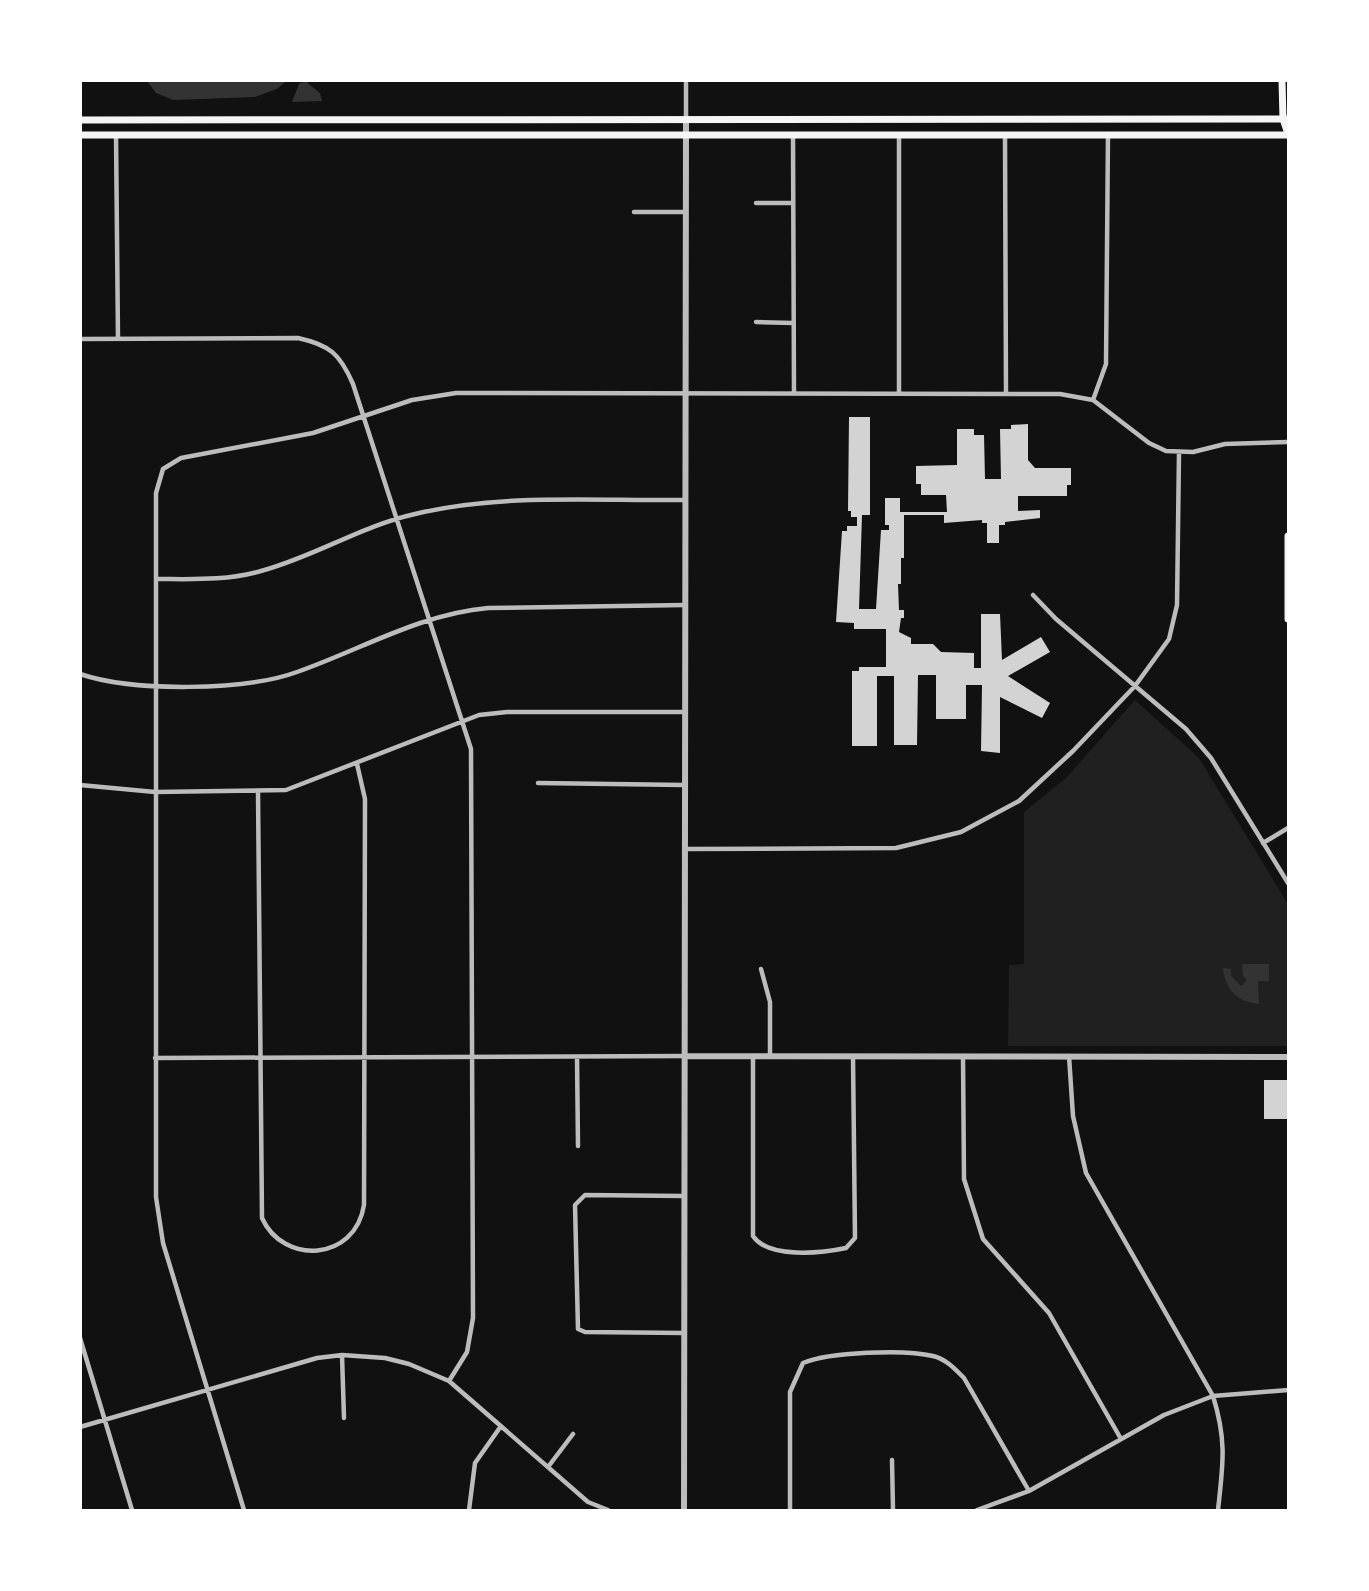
<svg xmlns="http://www.w3.org/2000/svg" width="1369" height="1591" viewBox="0 0 1369 1591" font-family="'Exo 2',sans-serif">
<style>
.green{fill:#202020}
.water{fill:#333}
.building{fill:#d3d3d3}
.lines{fill:none;stroke-linecap:round;stroke-linejoin:round}
.minor{stroke:#bcbcbc;stroke-width:4.5}
.tertiary{stroke:#bcbcbc;stroke-width:6}
.secondary{stroke:#f5f5f5;stroke-width:7}
</style>
<rect width="100%" height="100%" fill="#111"/>
<path class="green" d="M1135 700 1199 758 1288 904V1046H1008L1009 965 1024 964V812L1066 778Z"/>
<path class="water" d="M147 81H286L277 89 255 97 173 100 156 93Z
M305 81 320 93 322 101 292 102 299 84Z
M1242 964H1269V981H1258L1259 1004C1238 1002 1225 990 1223 968L1231 969V976L1241 986 1247 980 1243 976Z"/>
<path class="building" d="M849 417H870V515H862L859 609H876L881 530H889V525H885V498H900V512H947L946 495H921V484H916V466L957 465V429H974V435H984L985 479H1001L1000 429H1011V425L1028 424V460L1035 468H1071V485H1067V496H1018V511L1040 510V518L1005 522V525H999V543H987V523H982V520L944 523V515H904V558H901V584H898L899 610H904V618H901L899 632 911 638V644H933L941 652 974 653V668H981V614H1000L1002 660 1041 637 1050 652 1008 676 1050 703 1042 718 1000 697V753L981 751 982 685H966V719H936V675H918L917 745H894V676H877V746H852V671H859V667H886V629H854V623L836 622 842 531H847V526H857V517H851V511H848Z
M1264 1080H1288V1119H1264Z"/>
<g class="lines">
<path class="minor" d="M686 118V80
M116 135 118 339
M793 135 794 393
M899 136V394
M1005 136 1006 394
M756 203H793
M634 212H686
M756 322 793 323
M80 339 298 338C330 345 340 354 353 384L471 749 473 1318 467 1352 449 1381
M1093 400 1106 364 1108 134
M156 579C191 579 227 581 261 571 314 557 361 526 415 514 502 493 597 501 685 500
M1033 595 1056 619 1186 729 1211 758 1288 883
M80 674C133 692 245 691 297 672 360 650 420 614 488 608L685 605
M538 783 684 785
M80 785 155 792 286 790 479 715 507 712H685
M258 792 262 1218C283 1265 355 1262 364 1205L365 799 357 764
M1263 843 1288 828
M685 849 896 848 961 832 1019 801 1073 751 1135 686 1169 639 1177 605 1179 453
M761 969 770 1002V1056
M753 1056V1236C768 1259 822 1253 846 1248L855 1238 853 1056
M963 1056 964 1179 983 1239 1049 1313 1121 1439
M1069 1056 1073 1116 1086 1173 1213 1396C1227 1441 1223 1464 1218 1510
M577 1057 578 1146
M155 1058 685 1056
M684 1333 585 1332 578 1329 575 1205 585 1195 684 1196
M80 1338 132 1510
M342 1355 344 1418
M80 1427 317 1358 342 1355 385 1358 409 1364 449 1381 588 1502 608 1510
M892 1460 893 1510
M548 1467 573 1434
M244 1510 163 1243 156 1197V493L163 469 181 458 313 433 412 400 456 393 1060 394 1093 400 1149 443 1166 451 1193 452 1225 444 1288 442
M469 1510 475 1463 501 1426
M790 1510V1392L803 1363C829 1352 905 1349 933 1356 946 1359 955 1369 964 1378L1029 1491
M977 1510 1029 1491 1164 1415 1213 1396 1288 1390"/>
<path class="tertiary" d="M685 1056 1288 1057
M684 1510 686 118"/>
<path class="secondary" d="M1282 80 1283 119 1288 134
M80 120 1288 119
M80 135H1288
M1288 536V619"/>
</g>
<rect width="1369" height="1591" fill="none" stroke="#ffffff" stroke-width="164"/>
</svg>
